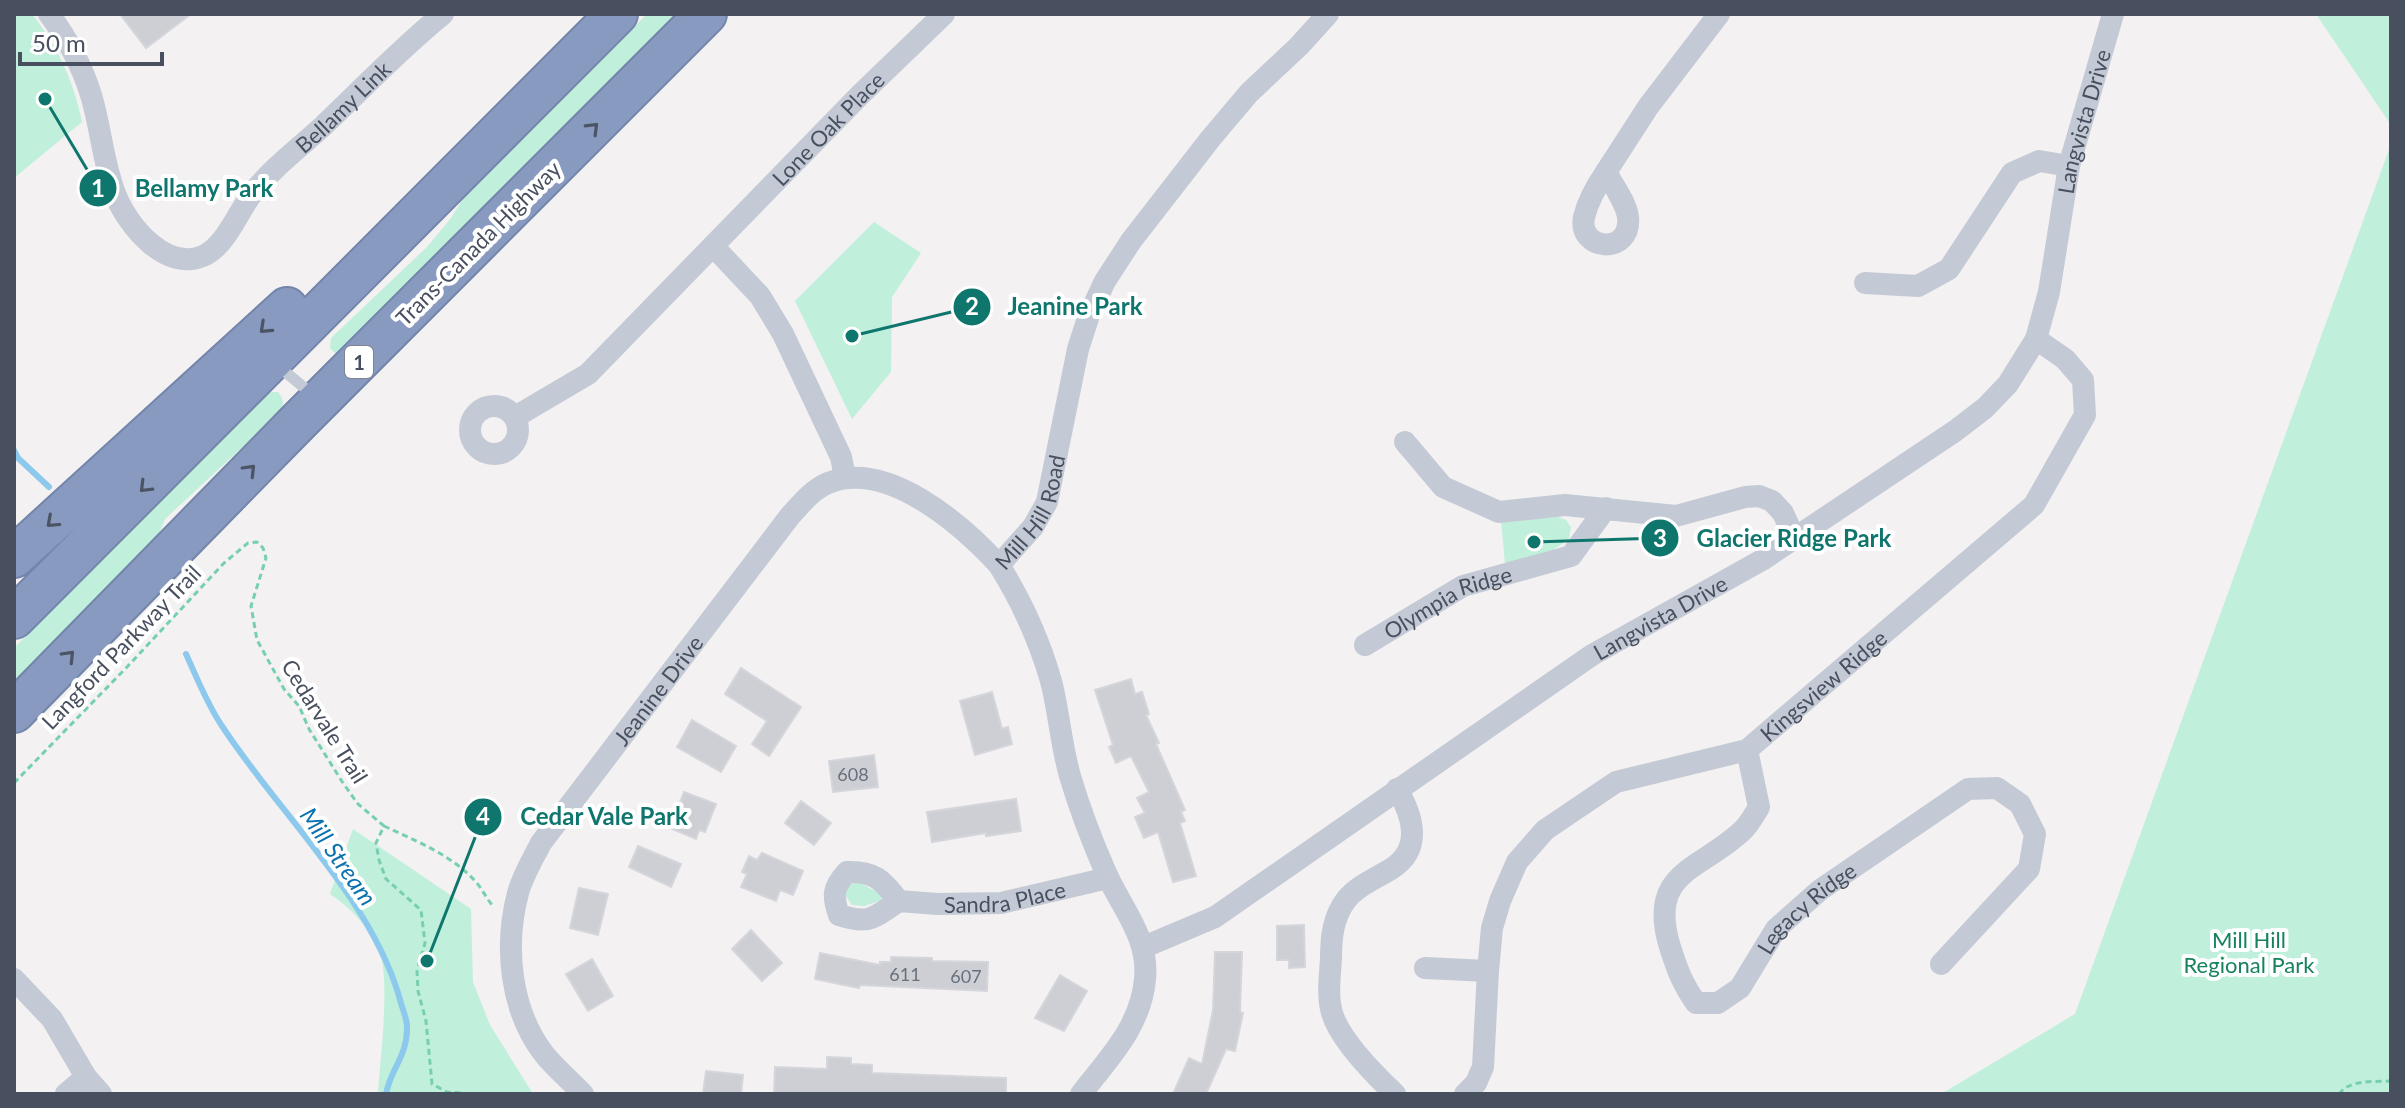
<svg xmlns="http://www.w3.org/2000/svg" width="2405" height="1108" viewBox="0 0 2405 1108" font-family="Lato,sans-serif">
<style>
.green{fill:#c0f0db}
.lines{fill:none;stroke-linecap:round;stroke-linejoin:round}
.stream{stroke:#8cc9ed;stroke-width:6}
.building{fill:#cdcfd5;stroke:#d5d6dc;stroke-width:2}
.motorway-casing{stroke:#7385ab;stroke-width:44}
.path{stroke:#77cfb2;stroke-width:3;stroke-dasharray:6 4;stroke-linecap:butt}
.service{stroke:#c4cad5;stroke-width:11}
.minor{stroke:#c4cad5;stroke-width:22}
.motorway{stroke:#889abf;stroke-width:40}
.oneway{stroke:#4b5464}
.labels{text-anchor:middle;dominant-baseline:central;stroke-width:8;stroke-linejoin:round;paint-order:stroke}
.number-label{font-size:18px;fill:#69707c}
.shield{fill:#fff;stroke:#7f848f;stroke-width:2}
.shield-label{font-size:20px;font-weight:bold;fill:#48505f}
.street-label{font-size:22px;fill:#48505f;stroke:#fff}
.park-label{font-size:22px;fill:#17825e;stroke:#fff}
.water-label{font-size:24px;font-style:italic;fill:#0b71af;stroke:#fff}
.leader{fill:none;stroke:#0f766e;stroke-width:3}
.callout-dot{fill:#0f766e;stroke:#fff;stroke-width:3}
.mark-label{font-size:24px;text-anchor:middle;font-weight:bold;fill:#fff}
.callout-label{font-size:24px;text-anchor:middle;font-weight:bold;fill:#0f766e;stroke:#fff;stroke-width:8;stroke-linejoin:round;paint-order:stroke}
</style>
<rect width="100%" height="100%" fill="#f3f1f1"/>
<path class="green" d="M14 14H32C58 47 74 82 82 122L14 178Z
M647 14H684L338 356 330 348 331 338 427 247 451 218 464 197Z
M2316 14H2391V125Z
M2391 144V1094H1941L2075 1014Z
M874 222 921 253 892 297 891 372 852 419 795 301Z
M272 392H278C284 400 285 405 279 413L165 519 158 537 14 685V648L248 411 266 394Z
M1558 517 1566 520 1571 527 1569 539 1553 550 1505 564 1501 520Z
M353 829 471 909 473 982 490 1025 533 1094H378C380 1058 392 974 377 944 366 924 348 906 330 894Z
M859 882 882 895V900L864 906 852 905 845 895 848 885Z"/>
<g class="lines">
<path class="stream" d="M14 450 18 458 49 487
M186 654C197 678 207 704 222 726 278 812 369 896 399 996 401 1005 406 1016 407 1025 408 1057 391 1067 386 1094"/>
</g>
<path class="building" d="M120 14H191L146 48Z
M741 668 801 707 769 756 752 744 767 721 725 694Z
M1131 679 1135 694 1142 692 1149 714 1146 715 1159 743 1156 744 1185 810 1181 812 1185 821 1180 823 1196 876 1173 882 1158 832 1144 838 1135 817 1145 813 1137 798 1149 792 1131 756 1116 763 1109 747 1113 745 1095 690Z
M992 692 1002 729 1008 727 1012 744 975 755 960 701Z
M692 720 736 746 721 772 677 747Z
M874 755 878 787 833 792 829 761Z
M684 792 716 804 705 832 699 830 696 839 670 828Z
M1016 799 1021 831 986 836V833L932 842 927 812Z
M801 801 831 823 814 845 785 823Z
M638 846 681 864 671 887 629 867Z
M762 853 803 871 793 895 780 890 776 901 741 887 747 874 742 872 749 856 757 860Z
M579 888 608 894 598 935 570 928Z
M1304 925 1305 967 1289 968V960H1277V926Z
M751 930 782 963 762 981 732 949Z
M1215 952H1242L1240 1012 1243 1013 1235 1051 1226 1049 1206 1094H1173L1189 1058 1202 1064 1213 1010Z
M820 953 880 965V962H891V957L932 958V961L988 962 987 991 860 985 859 988 815 979Z
M592 959 613 996 588 1011 566 974Z
M1060 975 1087 991 1064 1031 1035 1018Z
M827 1057 851 1058V1064L872 1065V1073L1006 1078V1094H774L775 1067 827 1069Z
M706 1071 743 1075 741 1094H703Z"/>
<g class="lines">
<g class="motorway-casing">
<path id="motorway" d="M14 557 287 308
M14 618 617 14
M14 712 298 422 706 14"/>
</g>
<path class="path" d="M14 783 127 667 224 563 248 543 257 542 263 548 266 558 251 606 257 640 284 689 299 706 309 729 343 783 358 804 384 826 376 843 379 860 386 879 421 910 425 943 417 971 418 991 426 1021 432 1084 447 1092 476 1094
M384 826C416 841 452 855 476 882 483 890 487 900 494 907
M2339 1094C2350 1079 2374 1082 2391 1081"/>
<path class="service" d="M277 365 313 395"/>
<g class="minor">
<path id="s1" d="M49 14C67 38 82 66 91 95 101 128 103 164 116 196 128 226 166 272 203 256 226 246 237 213 252 194 271 169 299 148 322 127 362 89 400 49 443 14"/>
<path d="M1606 172 1648 107 1719 14"/>
<path d="M1606 172C1613 185 1626 202 1628 217 1632 256 1577 251 1584 217 1588 201 1597 185 1606 172Z"/>
<path d="M714 247 760 296 783 334 841 457 845 477"/>
<path d="M1865 283 1918 286 1949 269 2012 173 2039 161 2069 166"/>
<circle cx="494" cy="430" r="24"/>
<path id="s2" d="M515 417 588 374 859 96 944 14"/>
<path d="M1405 442 1443 487 1499 512 1565 505 1676 516 1745 497 1759 496 1772 501 1783 513 1795 539"/>
<path id="s3" d="M1365 645 1463 586 1571 556 1606 508"/>
<path id="s4" d="M1747 750 1759 807C1755 814 1750 822 1745 828 1704 870 1646 869 1670 947 1677 969 1682 983 1696 1003H1718L1740 988 1776 929 1820 890 1968 789 1997 788 2020 804 2035 834 2029 869 1941 964"/>
<path id="s5" d="M899 901C873 918 870 925 839 915 832 896 833 887 847 872 875 871 882 880 899 901L937 904 1001 903 1108 878"/>
<path id="s6" d="M1144 947 1215 917 1592 655 1762 560 1955 431 1985 408 2008 384 2036 339 2049 292 2069 166 2113 14"/>
<path d="M1425 968 1488 971"/>
<path d="M14 979 52 1019 86 1077 101 1094"/>
<path d="M66 1094 86 1077"/>
<path id="s7" d="M583 1094C570 1080 555 1068 544 1054 510 1010 504 946 518 893 523 875 533 859 541 843L790 516C801 504 813 489 828 483 887 459 961 524 999 565"/>
<path id="s8" d="M1081 1094C1109 1058 1141 1026 1145 979 1149 937 1122 909 1106 873 1092 841 1080 810 1070 776 1061 745 1059 712 1051 681 1039 639 1022 602 999 565L1033 527 1047 502 1078 349 1089 315 1105 281 1131 241 1211 138 1249 93 1299 46 1328 14"/>
<path d="M1395 1094C1375 1075 1340 1040 1332 1013 1327 996 1330 976 1331 958 1331 938 1333 917 1346 900 1357 886 1376 878 1391 869 1423 849 1413 816 1397 789"/>
<path id="s9" d="M1465 1094 1476 1083 1483 1067 1488 971 1492 928 1500 901 1517 862 1545 830 1616 782 1747 750 2034 505 2085 415 2083 380 2065 359 2036 339"/>
</g>
<use href="#motorway" class="motorway"/>
</g>
<defs><path id="oneway-chevron" d="M-2-3.5L2.5 0L-2 3.5" fill="none" stroke-width="1.6" stroke-linecap="round" stroke-linejoin="round" transform="scale(2)"/></defs>
<g class="oneway">
<use href="#oneway-chevron" transform="translate(593 128) rotate(-45)"/>
<use href="#oneway-chevron" transform="translate(265 328) rotate(137)"/>
<use href="#oneway-chevron" transform="translate(250 470) rotate(-46)"/>
<use href="#oneway-chevron" transform="translate(145 487) rotate(135)"/>
<use href="#oneway-chevron" transform="translate(52 522) rotate(138)"/>
<use href="#oneway-chevron" transform="translate(69 656) rotate(-46)"/>
</g>
<g class="labels">
<g class="number-label">
<text x="853" y="774">608</text>
<text x="905" y="974">611</text>
<text x="966" y="976">607</text>
</g>
<rect class="shield" x="345" y="346" width="28" height="32" rx="6"/>
<g class="shield-label">
<text x="359" y="362">1</text>
</g>
<g class="street-label">
<text stroke="none"><textPath href="#s1" startOffset="518">Bellamy Link</textPath></text>
<text stroke="none"><textPath href="#s6" startOffset="1310">Langvista Drive</textPath></text>
<text stroke="none"><textPath href="#s2" startOffset="428">Lone Oak Place</textPath></text>
<text transform="translate(478 243) rotate(-45)">Trans-Canada Highway</text>
<text stroke="none"><textPath href="#s8" startOffset="640">Mill Hill Road</textPath></text>
<text stroke="none"><textPath href="#s3" startOffset="94">Olympia Ridge</textPath></text>
<text stroke="none"><textPath href="#s6" startOffset="614">Langvista Drive</textPath></text>
<text transform="translate(121 647) rotate(-46)">Langford Parkway Trail</text>
<text stroke="none"><textPath href="#s9" startOffset="606">Kingsview Ridge</textPath></text>
<text stroke="none"><textPath href="#s7" startOffset="472">Jeanine Drive</textPath></text>
<text transform="translate(325 721) rotate(58)">Cedarvale Trail</text>
<text stroke="none"><textPath href="#s5" startOffset="282">Sandra Place</textPath></text>
<text stroke="none"><textPath href="#s4" startOffset="456">Legacy Ridge</textPath></text>
</g>
<g class="park-label">
<text x="2249" y="939">Mill Hill<tspan x="2249" dy="25">Regional Park</tspan></text>
</g>
<g class="water-label">
<text transform="translate(339 856) rotate(55)">Mill Stream</text>
</g>
</g>
<path class="leader" d="M45 99L98 188M852 336L972 307M1534 542L1660 538M427 961L483 817"/>
<g class="callout-dot">
<circle cx="45" cy="99" r="8"/>
<circle cx="852" cy="336" r="8"/>
<circle cx="1534" cy="542" r="8"/>
<circle cx="427" cy="961" r="8"/>
<circle cx="98" cy="188" r="20"/>
<circle cx="972" cy="307" r="20"/>
<circle cx="1660" cy="538" r="20"/>
<circle cx="483" cy="817" r="20"/>
</g>
<g class="mark-label">
<text x="98" y="197">1</text>
<text x="972" y="315">2</text>
<text x="1660" y="547">3</text>
<text x="483" y="825">4</text>
</g>
<g class="callout-label">
<text x="204" y="197">Bellamy Park</text>
<text x="1075" y="315">Jeanine Park</text>
<text x="1794" y="547">Glacier Ridge Park</text>
<text x="604" y="825">Cedar Vale Park</text>
</g>
<rect width="2405" height="1108" fill="none" stroke="#48505f" stroke-width="32"/>
<path d="M20 52v12h142v-12" fill="none" stroke="#48505f" stroke-width="4"/>
<text x="32" y="52" font-size="24" fill="#48505f" stroke="#ffffff" stroke-width="6" paint-order="stroke">50 m</text>
</svg>
